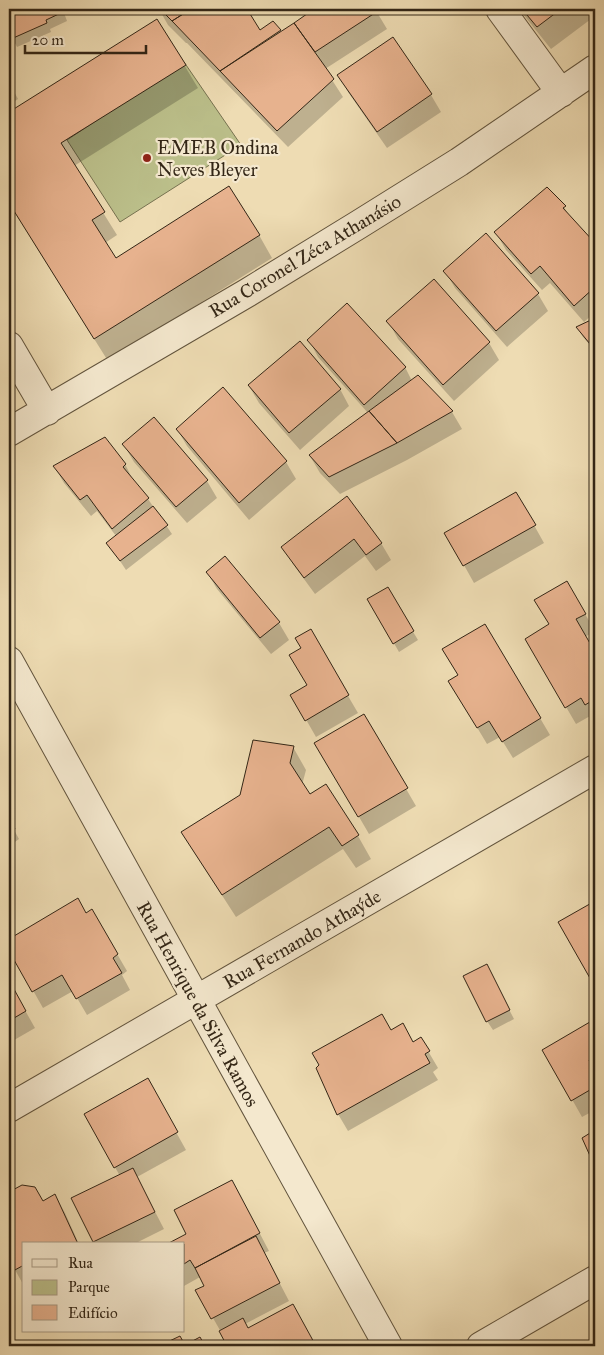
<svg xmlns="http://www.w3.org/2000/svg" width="604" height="1355" viewBox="0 0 604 1355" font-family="'IM FELL Great Primer',serif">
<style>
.green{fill:#bbbf8a;stroke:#777250}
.shadow{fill:#0003}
.building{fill:#e7b28e;stroke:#332616}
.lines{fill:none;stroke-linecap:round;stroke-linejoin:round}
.minor-casing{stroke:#62543d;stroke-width:30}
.minor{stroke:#f4e8ce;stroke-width:28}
.poi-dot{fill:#8f2418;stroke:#f4e8ce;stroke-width:2}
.labels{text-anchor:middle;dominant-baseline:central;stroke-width:4.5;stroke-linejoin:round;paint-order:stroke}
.poi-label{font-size:19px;fill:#332616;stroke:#f4e8ce;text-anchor:start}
.street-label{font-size:19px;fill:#332616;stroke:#f4e8ce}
</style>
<rect width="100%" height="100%" fill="#eedcb3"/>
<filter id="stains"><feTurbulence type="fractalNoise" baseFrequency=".004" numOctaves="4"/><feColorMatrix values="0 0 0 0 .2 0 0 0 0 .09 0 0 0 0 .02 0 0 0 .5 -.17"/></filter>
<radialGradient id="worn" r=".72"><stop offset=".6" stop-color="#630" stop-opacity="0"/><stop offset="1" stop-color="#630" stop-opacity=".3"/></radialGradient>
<path class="green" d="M184 62 241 145 120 222 67 140Z"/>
<path class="shadow" d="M9 9H75L64 13 67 21 50 29 51 32 17 47 14 41 9 44Z
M159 9H245L259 32 273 23 281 32 316 9H375L387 29 325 69 343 97 288 147 187 43H186L168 25Z
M519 9H595V16L551 49Z
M157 20 198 88 74 166 117 235 105 243 115 259 259 235 272 258 108 361 9 203V113Z
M393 38 431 95 441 112 387 148 348 92 339 75Z
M9 82 18 99 9 105Z
M547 189 564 207 571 219 595 245V312L584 322 550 283 542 290 506 250 496 233Z
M445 271 538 294 548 311 507 347 455 288Z
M434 281 489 343 499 360 454 401 398 339 388 321Z
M593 320 595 322V351L583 337 578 328Z
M309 340 405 367 412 381 418 376 452 412 462 429 407 460 340 494 320 473 310 456 368 413 318 357Z
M249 386 340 389 349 406 300 450 259 403Z
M177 429 286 462 296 479 249 520 187 446Z
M124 445 207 481 217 498 187 523 134 462Z
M125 464 134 482 148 499 172 534 126 570 108 543 116 536 97 511 91 516 64 483 54 466Z
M516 493 544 543 474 583 446 533Z
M347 498 381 543 391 560 376 571 365 556 315 594 293 564 283 547Z
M207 572 279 623 289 640 271 654 217 589Z
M567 583 595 631 585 637 595 654V720L592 715 576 724 527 640 550 625Z
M387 589 418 640 399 652 369 600Z
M310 631 358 713 316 737 292 695 309 685 303 648Z
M460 699 540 718 550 735 513 758 500 737 487 744Z
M363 715 416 806 369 834 316 743Z
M293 747 306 770 302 785 309 796 358 836 371 859 356 868 343 849 236 917 196 855 241 796Z
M9 821 19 839 12 844 9 839Z
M78 900 86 914 92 911 127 971 122 975 130 990 87 1015 73 991 43 1008 9 948V940Z
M595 902V984L560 923Z
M491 975 514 1019 493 1030 487 1021Z
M9 982 35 1028 9 1043Z
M595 1021V1110L582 1117 544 1050Z
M391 1032 413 1043 421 1039 438 1068 433 1072 438 1080 348 1131 338 1114Z
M147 1080 186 1150 137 1177 164 1229 134 1244H95L73 1199 120 1176 85 1114Z
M22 1186 43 1203 55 1196 65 1213 79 1244H24V1286L9 1259V1193Z
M241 1198 269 1251 264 1253 289 1301 245 1324 248 1330 303 1322 315 1346H229L197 1290 205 1287 200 1277 184 1286V1244L187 1235Z
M85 1344 96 1346H85Z"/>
<path class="building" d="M9 9H23L9 15Z
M23 9H62L63 12 46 20 47 23 11 39 9 33V15Z
M160 9H191L172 21Z
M191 9H247L260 30 273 21 281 30 220 71 172 21Z
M314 9H377L378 11 315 52 294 23Z
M522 9H561L537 27Z
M157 19 186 65 61 143 105 212 92 220 116 258 229 186 260 235 94 339 9 203V112Z
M294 23 334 79 277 131 220 71Z
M393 37 432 94 377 132 337 75Z
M547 187 566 206 563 208 595 243V287L574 306 540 266 531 274 494 232Z
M486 233 539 293 496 331 443 271Z
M434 279 490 342 443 385 386 321Z
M347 303 406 367 364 405 307 340Z
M593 319 595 320V350L576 327Z
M300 341 341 389 289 433 248 385Z
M418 375 453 411 397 443 369 411Z
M223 387 287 461 239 503 176 429Z
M369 411 397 443 329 477 309 455Z
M154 417 208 480 176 507 122 444Z
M105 437 126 464 123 467 149 498 112 529 87 495 80 500 53 466Z
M516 492 536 525 463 566 444 533Z
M347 496 382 543 366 555 354 539 304 578 281 547Z
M153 506 168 525 120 561 106 543Z
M225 556 280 622 260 638 206 572Z
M567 581 586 614 576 619 595 652V699L585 705 581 698 565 708 525 639 549 624 534 600Z
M388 587 414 631 393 644 367 599Z
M485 624 541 718 502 742 489 721 477 728 448 681 458 675 442 649Z
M311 629 349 695 305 721 290 695 307 685 289 655 301 648 295 638Z
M364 714 408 788 358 817 314 743Z
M253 740 294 746 290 763 310 794 326 784 359 835 342 846 329 827 222 895 181 832 240 795Z
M9 819 15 829 9 833Z
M78 898 86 913 92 909 118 954 113 958 122 973 76 999 62 975 32 992 9 951V939Z
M595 901V987L558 922Z
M487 964 510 1010 486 1022 463 976Z
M9 980 26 1011 9 1021Z
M382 1014 391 1030 403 1023 413 1042 421 1037 430 1051 425 1054 430 1063 337 1115 316 1068 319 1065 312 1053Z
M595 1019V1056L589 1060 595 1071V1087L571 1101 542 1050Z
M148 1078 178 1132 114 1168 84 1114Z
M595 1130V1167L582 1138Z
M133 1168 155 1212 93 1242 71 1198Z
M232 1180 260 1233 195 1268 190 1260 184 1264V1244H167L186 1234 174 1210Z
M22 1185 35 1187 43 1201 55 1194 78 1244H24V1265L13 1271 9 1262V1192Z
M256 1236 280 1283 211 1319 195 1290 204 1286 195 1268Z
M293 1304 316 1346H227L219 1331 243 1318 248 1328Z
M180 1336 185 1345 200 1337 205 1346H159Z"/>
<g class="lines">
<g class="minor-casing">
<path id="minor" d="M500 9 561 93
M9 346 47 411
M9 432 247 293 358 225 459 162 595 69
M9 661 388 1346
M9 1108 595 769
M481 1346 595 1280"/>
</g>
<use href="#minor" class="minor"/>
</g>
<circle class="poi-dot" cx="147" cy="158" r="5"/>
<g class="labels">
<g class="poi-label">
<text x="157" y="147">EMEB Ondina<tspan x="157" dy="22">Neves Bleyer</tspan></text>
</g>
<g class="street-label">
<text transform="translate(305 256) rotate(-31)">Rua Coronel Zéca Athanásio</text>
<text transform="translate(302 939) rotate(-30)">Rua Fernando Athaýde</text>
<text transform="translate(198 1004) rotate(61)">Rua Henrique da Silva Ramos</text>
</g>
</g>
<rect width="604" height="1355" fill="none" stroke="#eedcb3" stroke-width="30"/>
<rect x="10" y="10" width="584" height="1335" fill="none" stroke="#332616" stroke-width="2.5"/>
<rect x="15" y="15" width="574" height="1325" fill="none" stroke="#332616"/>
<rect x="22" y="1242" width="162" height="90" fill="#f4e8ce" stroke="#a79a84"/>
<rect x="32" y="1259" width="25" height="8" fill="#f4e8ce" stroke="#a79a84"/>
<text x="68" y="1268" font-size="15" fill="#332616">Rua</text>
<rect x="32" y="1280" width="25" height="15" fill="#bbbf8a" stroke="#a79a84"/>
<text x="68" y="1292" font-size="15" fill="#332616">Parque</text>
<rect x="32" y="1305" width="25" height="15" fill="#e7b28e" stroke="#a79a84"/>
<text x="68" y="1318" font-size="15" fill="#332616">Edifício</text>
<path d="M25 45v8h121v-8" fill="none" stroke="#332616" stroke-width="2.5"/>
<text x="32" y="45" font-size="15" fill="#332616" stroke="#f4e8ce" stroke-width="4" paint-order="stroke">20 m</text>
<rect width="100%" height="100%" filter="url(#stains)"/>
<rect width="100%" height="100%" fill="url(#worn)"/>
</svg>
